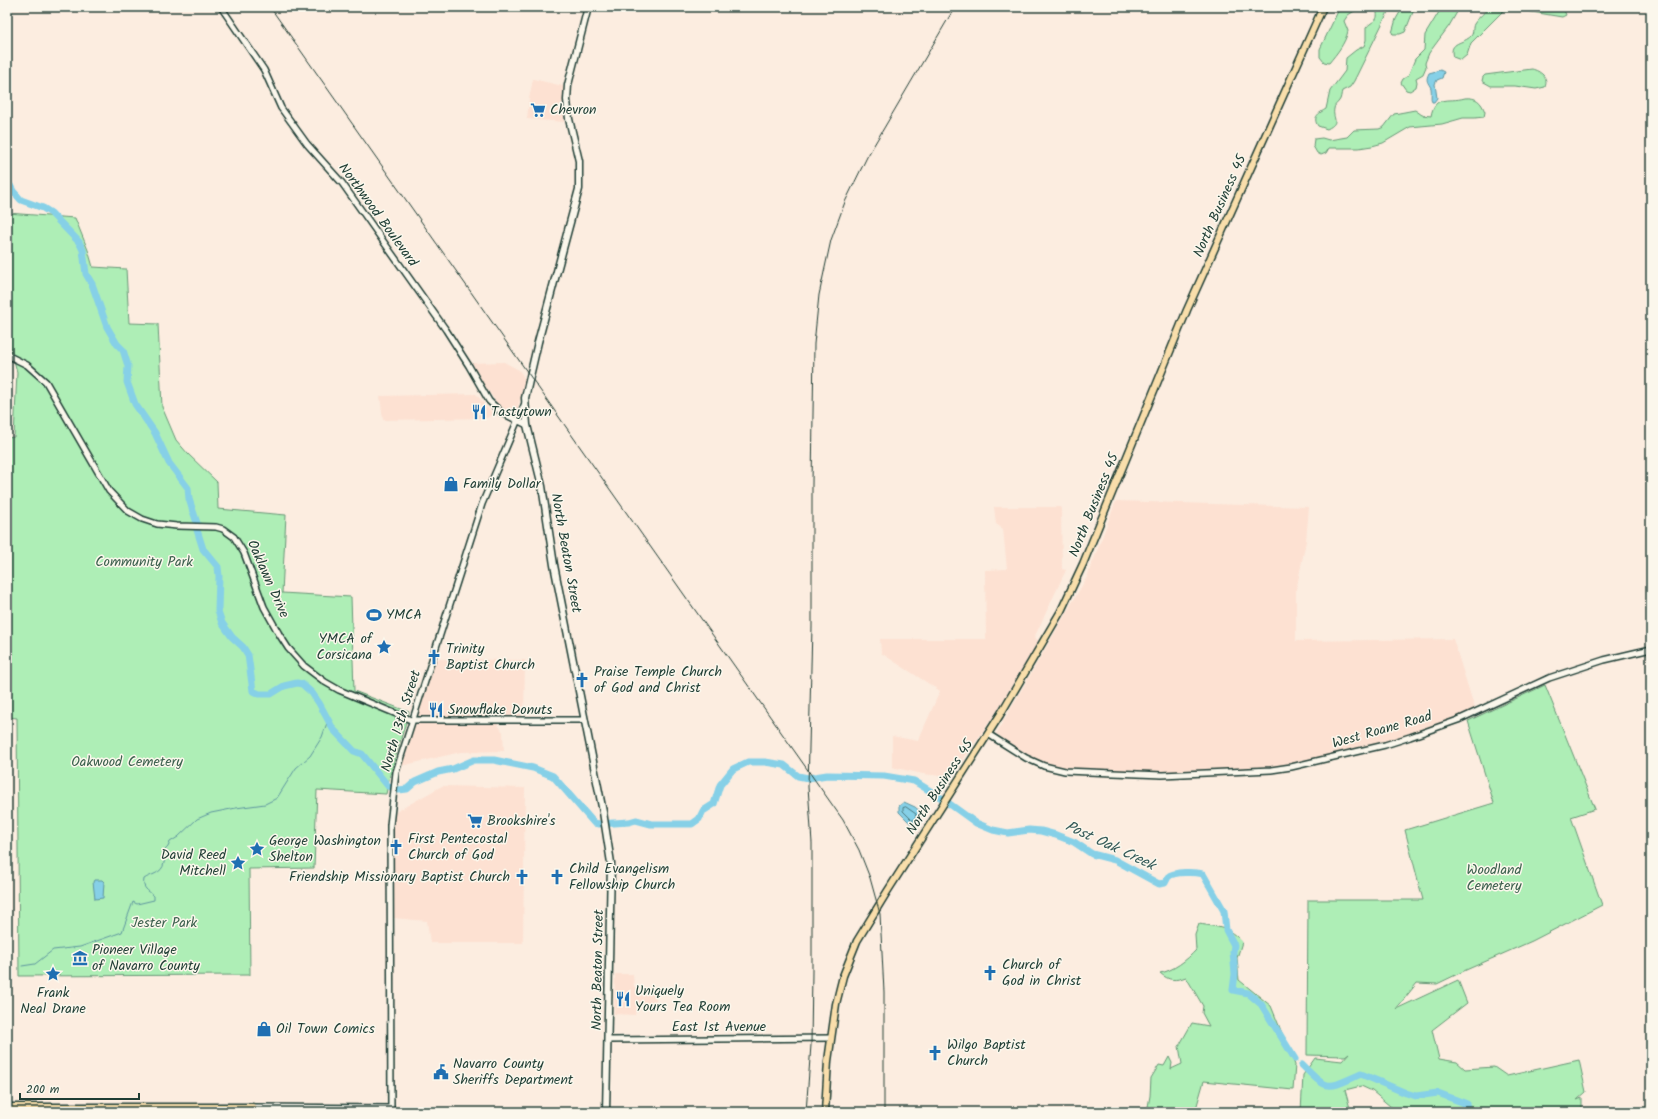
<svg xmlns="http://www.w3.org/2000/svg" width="1658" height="1119" viewBox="0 0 1658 1119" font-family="Kalam,sans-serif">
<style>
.built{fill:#fde1d2}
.green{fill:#aeeeb6;stroke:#669675}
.water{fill:#86d0e7;stroke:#5d959f}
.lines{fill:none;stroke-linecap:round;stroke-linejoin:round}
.shore{stroke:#48787c;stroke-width:1}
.stream{stroke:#5d959f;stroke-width:1}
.river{stroke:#86d0e7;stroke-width:7}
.tertiary-casing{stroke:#1f3d34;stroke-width:8}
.secondary-casing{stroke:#1f3d34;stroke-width:9}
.primary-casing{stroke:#1f3d34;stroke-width:9}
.tertiary{stroke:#fbf7ec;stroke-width:5}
.secondary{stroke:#fbf7ec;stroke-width:6}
.primary{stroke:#f9deab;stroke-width:6}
.rail{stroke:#1f3d34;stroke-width:1}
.labels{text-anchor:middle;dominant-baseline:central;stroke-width:3;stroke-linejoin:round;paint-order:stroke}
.poi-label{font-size:14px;fill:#1f3d34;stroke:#fbf7ec;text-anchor:start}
.street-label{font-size:14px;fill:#1f3d34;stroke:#fbf7ec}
.park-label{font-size:14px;fill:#3c604e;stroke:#fbf7ec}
.water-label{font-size:15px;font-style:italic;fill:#345a58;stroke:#fbf7ec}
</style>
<rect width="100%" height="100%" fill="#fcede0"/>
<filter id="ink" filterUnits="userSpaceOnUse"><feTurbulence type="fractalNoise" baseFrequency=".025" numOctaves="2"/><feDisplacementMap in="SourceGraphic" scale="8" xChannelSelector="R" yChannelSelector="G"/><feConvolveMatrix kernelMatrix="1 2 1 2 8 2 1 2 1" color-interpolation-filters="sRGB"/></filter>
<g filter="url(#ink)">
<path class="built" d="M533 79 563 86 564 122 527 119 529 99Z
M504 362 519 370 525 379 517 412 506 410 499 406 483 383 472 363Z
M476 394 493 414 487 418 383 420 380 396Z
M1116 501 1309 507 1306 541 1296 591V641L1453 639 1475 709 1427 729 1389 741 1278 767 1189 771H1138L1058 767 1043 763 1031 757 996 734 1087 577Z
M994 507H1061L1062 569 1066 570 1034 638 1039 641 997 711 951 777 923 774 892 767V736L918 741 940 691 881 653 880 639H986L985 570 1007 569 1003 529 996 524Z
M436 659 525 660 524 717 415 718Z
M413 722H496L503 732 504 751 461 752 401 766Z
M442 786 525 788 523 943H430L427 921 393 918 394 813Z
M615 974H633L634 987 656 988V1005L637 1003 635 1015 614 1014Z"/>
<path class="green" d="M1340 7H1361L1348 15 1344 21 1348 31C1345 44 1337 53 1329 63L1324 62 1320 57V49Z
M1377 7 1390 8 1354 81 1350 87 1342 91C1341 94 1341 99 1339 101 1337 104 1334 105 1334 109 1332 119 1341 122 1327 129L1318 126C1312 117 1319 113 1326 109L1330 91 1345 71 1346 58 1356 50 1364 46 1366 40V28C1373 19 1380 23 1376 8Z
M1403 7H1415L1405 32 1400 34H1393L1392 33 1396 19Z
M1442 7H1460L1449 26 1429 53 1425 63 1426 67 1423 74 1416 78 1417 82 1416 87 1410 91 1406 90 1401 83 1403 79 1408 76 1415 59 1424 50 1425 35Z
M1489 7H1560L1564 10 1566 15 1562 17 1514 9 1503 11 1471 43 1467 55 1461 60 1453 57C1448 41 1464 44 1471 36 1474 32 1472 28 1474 24 1478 17 1485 13 1489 7Z
M1532 69C1540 71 1549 77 1545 87L1536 89 1515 86H1491L1482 81 1483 77 1485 75Z
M1465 98C1476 97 1481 101 1485 112L1484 117 1475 118H1463L1442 124 1410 127 1383 143 1372 146 1359 148H1329L1326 153 1321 155 1317 153 1313 146 1314 139 1322 138 1329 140 1347 137 1354 130 1379 129 1384 127 1394 114 1415 110 1422 115 1431 116C1435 94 1447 103 1465 98Z
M7 213 75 218 88 250 93 267 126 269 129 323 158 324 162 407 176 440 188 454 217 482 218 509 286 515 282 593 351 597 354 691 409 712 390 775 386 794 317 790 314 868 249 869 250 975 19 976 17 718 7 717V438L14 437 17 372 10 345Z
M1545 685 1595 809 1571 817 1602 905 1532 941 1466 970 1437 984 1417 983 1396 1009 1458 980 1467 1003 1432 1030 1439 1059 1457 1062 1465 1069 1494 1067 1507 1076 1579 1060 1586 1092 1577 1100 1582 1098V1109L1586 1112H1397L1372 1091 1361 1086 1345 1090 1351 1112H1301L1303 1075 1315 1058 1342 1061 1349 1053 1345 1056 1307 1055 1308 900H1423L1405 830 1494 803 1468 721Z
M1199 924C1218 927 1229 927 1242 942L1237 958 1239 980 1271 1006 1295 1065 1293 1090 1204 1081 1195 1112H1147L1150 1096 1151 1078 1159 1065 1164 1066 1169 1057 1172 1063 1171 1069 1182 1064 1179 1046 1192 1023 1209 1026 1202 1013 1203 1006 1186 977C1175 981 1169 981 1160 973 1173 971 1187 960 1196 950L1195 935Z"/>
<path class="water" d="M1440 70 1444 72 1442 78 1437 80 1435 84 1437 98 1434 102H1432C1430 97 1432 93 1431 88 1428 82 1425 81 1429 73Z
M904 802 915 807 922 813 919 821 914 827 899 812V806Z
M94 880H102L104 882 103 898 95 899 93 882Z"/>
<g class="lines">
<path class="shore" d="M906 807 916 814 915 820H912L903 811V808Z"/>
<path class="stream" d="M22 966 35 964 53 950 80 947 122 932 133 902 137 904 154 900V896C148 890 142 889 144 879 151 874 162 874 164 863 165 859 164 854 165 850L168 847 170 842 178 837 197 819 211 813 236 808 265 804 277 798 296 768 310 756 322 737 328 720
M7 969H11"/>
<path class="river" d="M7 180 13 191 21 200 43 208 51 213 79 242 83 250 86 274 92 284 107 327 117 344 123 350 128 366 127 382 135 404 155 433 169 463 188 488 189 499 197 523
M197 530 203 549 218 567 219 576 218 611 222 623 232 637 243 647 248 655 253 691 259 694H271L284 686 297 683 302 684 312 693 319 703 333 729 354 751 362 754 388 786 399 790 407 789 415 782 438 772 453 769 474 760H494L533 768 553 776 594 823 599 824 629 822 636 820 651 824H692L699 819 703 811 714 804 720 785 733 769 748 762H765L784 765 798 776 808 778 827 775 884 776 914 781 940 797 976 823 993 830 1008 833 1029 830 1041 831 1056 835 1074 842 1092 854 1115 860 1159 884 1165 883C1166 881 1167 879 1168 877 1174 871 1196 872 1203 874L1224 911 1226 930 1234 945 1233 952 1235 974 1233 990 1248 993 1261 1004 1295 1059
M1302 1065C1329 1092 1327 1089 1361 1074L1406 1093 1416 1096 1438 1093 1467 1104 1463 1112"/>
<g class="tertiary-casing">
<path id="tertiary" d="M221 7 264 70 281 108 307 144 342 183 446 330 469 366 489 401 502 413 527 425
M7 355 27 365 46 382 109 491 128 511 142 519 157 524 177 526 216 527 223 529 234 537 244 553 264 607 279 634 288 648 304 666 325 682 339 690 411 720H585
M988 734 1026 758 1044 766 1065 771 1162 775 1271 770 1291 767 1385 745 1410 737 1458 720 1549 678 1604 660 1651 649
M609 1040 831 1038
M252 1107 391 1108
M391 1112 390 825 396 772 482 504 525 403"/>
</g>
<g class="secondary-casing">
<path id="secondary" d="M588 7 568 85 567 100 569 119 579 161V189L538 342 525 398 527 425 542 486 554 565 603 812 611 863 606 1112"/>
</g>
<g class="primary-casing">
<path id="primary" d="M7 1107H252V1112
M825 1112 828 1061 836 1004 843 976 857 941 887 892 1000 715 1061 611 1083 564 1187 310 1323 7"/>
</g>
<use href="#tertiary" class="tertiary"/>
<use href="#secondary" class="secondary"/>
<use href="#primary" class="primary"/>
<path class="rail" d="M270 7 843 820 859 850 870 878 880 914 884 992V1112
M806 1112 811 1045 812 971V843L808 787 812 627V484L814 344 819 295 831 240 845 202 867 157 955 7"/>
</g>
</g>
<defs>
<g id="supermarket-bare" transform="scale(1.2)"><path d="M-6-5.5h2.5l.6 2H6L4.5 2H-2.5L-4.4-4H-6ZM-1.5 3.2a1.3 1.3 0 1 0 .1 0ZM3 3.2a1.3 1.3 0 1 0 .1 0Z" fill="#1f6fb2" stroke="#fbf7ec" stroke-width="2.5" paint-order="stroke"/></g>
<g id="restaurant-bare" transform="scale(1.2)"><path d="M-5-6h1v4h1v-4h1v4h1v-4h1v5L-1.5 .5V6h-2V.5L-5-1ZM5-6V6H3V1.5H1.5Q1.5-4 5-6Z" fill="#1f6fb2" stroke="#fbf7ec" stroke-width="2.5" paint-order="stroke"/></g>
<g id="shop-bare" transform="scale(1.2)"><path d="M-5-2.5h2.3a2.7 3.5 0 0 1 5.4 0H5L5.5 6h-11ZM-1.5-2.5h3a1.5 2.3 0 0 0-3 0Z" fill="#1f6fb2" stroke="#fbf7ec" stroke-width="2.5" paint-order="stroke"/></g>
<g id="stadium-bare" transform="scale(1.2)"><path d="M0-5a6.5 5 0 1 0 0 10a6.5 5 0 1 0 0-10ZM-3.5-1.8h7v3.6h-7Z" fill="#1f6fb2" stroke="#fbf7ec" stroke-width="2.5" paint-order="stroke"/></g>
<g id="sight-bare" transform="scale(1.2)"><path d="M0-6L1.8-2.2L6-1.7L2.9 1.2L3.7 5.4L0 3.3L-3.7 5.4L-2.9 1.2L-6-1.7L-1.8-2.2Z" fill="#1f6fb2" stroke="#fbf7ec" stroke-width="2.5" paint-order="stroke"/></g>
<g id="church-bare" transform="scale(1.2)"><path d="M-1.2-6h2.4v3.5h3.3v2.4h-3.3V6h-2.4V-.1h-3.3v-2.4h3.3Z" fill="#1f6fb2" stroke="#fbf7ec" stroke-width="2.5" paint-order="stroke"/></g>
<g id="museum-bare" transform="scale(1.2)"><path d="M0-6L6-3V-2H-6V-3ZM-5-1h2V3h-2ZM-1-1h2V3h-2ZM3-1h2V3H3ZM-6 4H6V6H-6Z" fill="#1f6fb2" stroke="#fbf7ec" stroke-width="2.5" paint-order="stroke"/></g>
<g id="civic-bare" transform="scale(1.2)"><path d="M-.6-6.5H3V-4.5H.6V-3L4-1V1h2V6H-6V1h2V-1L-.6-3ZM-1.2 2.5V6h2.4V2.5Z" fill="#1f6fb2" stroke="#fbf7ec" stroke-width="2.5" paint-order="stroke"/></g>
</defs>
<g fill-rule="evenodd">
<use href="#supermarket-bare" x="538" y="110"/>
<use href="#restaurant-bare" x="479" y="412"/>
<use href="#shop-bare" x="451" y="484"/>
<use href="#stadium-bare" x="374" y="615"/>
<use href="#sight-bare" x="384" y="647"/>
<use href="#church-bare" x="434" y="657"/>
<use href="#church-bare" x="582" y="680"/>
<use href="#restaurant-bare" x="436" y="710"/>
<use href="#supermarket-bare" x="475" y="821"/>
<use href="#church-bare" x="396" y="847"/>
<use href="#sight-bare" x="257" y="849"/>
<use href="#sight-bare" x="238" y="863"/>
<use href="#church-bare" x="522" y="877"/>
<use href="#church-bare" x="557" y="877"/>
<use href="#museum-bare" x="80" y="958"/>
<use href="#church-bare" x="990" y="973"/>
<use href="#sight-bare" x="53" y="974"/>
<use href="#restaurant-bare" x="623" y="999"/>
<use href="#shop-bare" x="264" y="1029"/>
<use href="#church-bare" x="935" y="1053"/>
<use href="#civic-bare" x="441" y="1072"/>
</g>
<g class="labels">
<g class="poi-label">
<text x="550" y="110">Chevron</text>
<text x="491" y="412">Tastytown</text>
<text x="463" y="484">Family Dollar</text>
<text x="386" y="615">YMCA</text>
<text x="372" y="639" text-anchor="end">YMCA of<tspan x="372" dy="16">Corsicana</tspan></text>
<text x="446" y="649">Trinity<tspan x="446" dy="16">Baptist Church</tspan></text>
<text x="594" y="672">Praise Temple Church<tspan x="594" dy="16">of God and Christ</tspan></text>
<text x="448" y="710">Snowflake Donuts</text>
<text x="487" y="821">Brookshire's</text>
<text x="408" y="839">First Pentecostal<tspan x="408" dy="16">Church of God</tspan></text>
<text x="269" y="841">George Washington<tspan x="269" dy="16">Shelton</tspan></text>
<text x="226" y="855" text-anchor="end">David Reed<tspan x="226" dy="16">Mitchell</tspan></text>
<text x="569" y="869">Child Evangelism<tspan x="569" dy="16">Fellowship Church</tspan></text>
<text x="510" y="877" text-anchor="end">Friendship Missionary Baptist Church</text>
<text x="92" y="950">Pioneer Village<tspan x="92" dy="16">of Navarro County</tspan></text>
<text x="1002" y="965">Church of<tspan x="1002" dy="16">God in Christ</tspan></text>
<text x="635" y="991">Uniquely<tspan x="635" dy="16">Yours Tea Room</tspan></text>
<text x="53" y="993" text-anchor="middle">Frank<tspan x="53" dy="16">Neal Drane</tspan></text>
<text x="276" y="1029">Oil Town Comics</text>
<text x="947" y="1045">Wilgo Baptist<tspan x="947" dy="16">Church</tspan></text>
<text x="453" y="1064">Navarro County<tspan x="453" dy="16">Sheriffs Department</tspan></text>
</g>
<g class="street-label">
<text transform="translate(1220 206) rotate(-66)">North Business 45</text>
<text transform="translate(378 215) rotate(54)">Northwood Boulevard</text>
<text transform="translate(1094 505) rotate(-68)">North Business 45</text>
<text transform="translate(566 553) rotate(80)">North Beaton Street</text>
<text transform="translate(268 579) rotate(66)">Oaklawn Drive</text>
<text transform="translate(401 721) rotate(-73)">North 13th Street</text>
<text transform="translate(1382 730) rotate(-16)">West Roane Road</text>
<text transform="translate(940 787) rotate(-57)">North Business 45</text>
<text transform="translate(598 970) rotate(-89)">North Beaton Street</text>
<text x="719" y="1027">East 1st Avenue</text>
</g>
<g class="park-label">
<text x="144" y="562">Community Park</text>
<text x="127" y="762">Oakwood Cemetery</text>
<text x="1494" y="870">Woodland<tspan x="1494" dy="16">Cemetery</tspan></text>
<text x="164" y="923">Jester Park</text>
</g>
<g class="water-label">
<text transform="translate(1110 846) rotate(25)">Post Oak Creek</text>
</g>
</g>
<rect width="1658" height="1119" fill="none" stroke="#fbf7ec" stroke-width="24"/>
<rect x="12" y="12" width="1634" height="1095" fill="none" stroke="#1f3d34" stroke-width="1.5" filter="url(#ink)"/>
<path d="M20 1093v6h119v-6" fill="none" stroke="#1f3d34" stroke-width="2"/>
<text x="26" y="1093" font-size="12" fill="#1f3d34" stroke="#fbf7ec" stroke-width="3" paint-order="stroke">200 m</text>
</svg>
